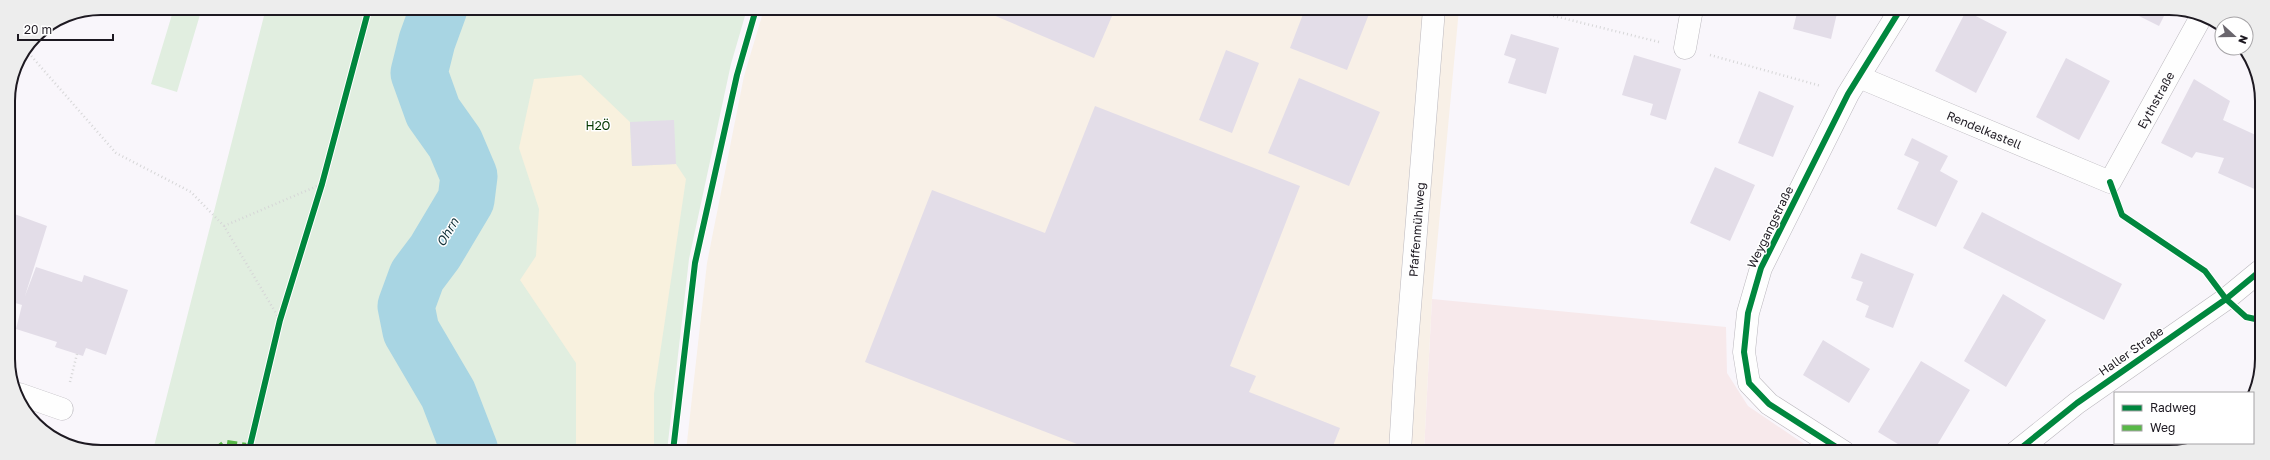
<svg xmlns="http://www.w3.org/2000/svg" width="2270" height="460" viewBox="0 0 2270 460" font-family="'Golos Text',sans-serif">
<style>
.commercial{fill:#f7e9eb}
.industrial{fill:#f8f0e7}
.green{fill:#e1eee0}
.sand{fill:#f8f1de}
.lines{fill:none;stroke-linecap:round;stroke-linejoin:round}
.river{stroke:#a8d5e3;stroke-width:57}
.building{fill:#e3dde8}
.minor-casing{stroke:#bbb8be;stroke-width:23}
.major-casing{stroke:#bbb8be;stroke-width:23}
.path{stroke:#d6d6d7;stroke-width:2.5;stroke-dasharray:1 3;stroke-linecap:butt}
.minor{stroke:#fefefe;stroke-width:22}
.major{stroke:#fefefe;stroke-width:22}
.quiet{stroke:#58b947;stroke-width:5;stroke-dasharray:10 5;stroke-linecap:butt}
.cycleway-casing{stroke:#fff;stroke-width:8}
.cycleway{stroke:#00873e;stroke-width:6}
.labels{text-anchor:middle;dominant-baseline:central;stroke-width:3;stroke-linejoin:round;paint-order:stroke}
.street-label{font-size:12px;fill:#1d1921;stroke:#fff}
.park-label{font-size:12px;fill:#043800;stroke:#fff}
.water-label{font-size:13px;font-style:italic;fill:#113139;stroke:#fff}
.rim{fill:none;stroke:#1d1921;stroke-width:2}
</style>
<rect width="100%" height="100%" fill="#f9f6fb"/>
<path class="commercial" d="M1432 299 1726 327 1727 373 1748 406 1816 452 1424 451Z"/>
<path class="industrial" d="M764 9H1459L1432 299 1424 451H686L707 263 744 76Z"/>
<path class="green" d="M174 8H202L177 92 151 84Z
M266 8 747 9 731 64 689 259 667 451 153 450Z"/>
<path class="sand" d="M581 75 630 122 632 166 676 164 686 179 654 394V451H576V363L520 280 536 256 539 209 519 148 534 79Z"/>
<g class="lines">
<path class="river" d="M439 8 427 41 419 73 433 112 455 143 469 176 466 200 435 252 417 276 406 306 411 331 448 394 470 451"/>
</g>
<path class="building" d="M979 9H1115L1094 58Z
M1305 9H1371L1347 70 1290 48Z
M1798 9H1838L1831 39 1793 29Z
M2127 10H2167L2159 26Z
M1966 11 2007 32 1976 93 1935 71Z
M1511 34 1559 48 1546 94 1508 83 1516 59 1504 55Z
M1226 50 1259 63 1232 133 1199 120Z
M1634 55 1681 69 1666 120 1650 115 1653 104 1622 95Z
M2066 58 2110 81 2079 140 2036 117Z
M1299 78 1380 112 1349 186 1268 153Z
M2194 79 2230 101 2223 120 2260 137 2259 191 2218 173 2224 158 2196 152 2192 158 2161 143Z
M1759 91 1794 106 1773 157 1738 143Z
M1095 106 1300 186 1230 366 1256 376 1249 392 1340 428 1331 451H1095L865 362 932 190 1045 233Z
M674 120 676 164 632 166 630 122Z
M1912 138 1948 156 1940 171 1958 181 1936 227 1897 209 1919 162 1904 155Z
M1715 167 1755 185 1730 241 1690 223Z
M9 212 47 226 25 296 36 267 82 282 84 275 128 290 106 355 86 348 83 356 55 347 57 342 16 329 22 305 12 302 9 308Z
M1982 212 2122 284 2104 320 1963 248Z
M1861 253 1914 274 1893 328 1865 317 1869 306 1856 300 1863 282 1851 278Z
M2003 294 2046 320 2006 387 1964 361Z
M1823 340 1870 369 1849 403 1803 375Z
M1921 361 1970 390 1933 452H1911L1878 432Z"/>
<g class="lines">
<g class="minor-casing">
<g id="minor">
<path d="M1685 48 1692 9"/>
<path id="s1" d="M1859 77 2110 182 2201 17"/>
<path d="M19 394 62 409"/>
<path id="s2" d="M1400 451 1405 369 1434 9"/>
<path d="M1844 452 1769 404 1749 383 1744 352 1748 313 1761 268 1848 94 1900 10"/>
</g>
</g>
<g class="major-casing">
<path id="major" d="M2016 452 2077 403 2226 299 2260 271"/>
</g>
<path class="path" d="M1526 9 1659 42
M26 50 116 153 191 192 224 226 280 320
M1710 55 1821 86
M224 226 322 184
M70 382 77 354
M249 450 280 320 322 184 369 8"/>
<use href="#minor" class="minor"/>
<use href="#major" class="major"/>
<path class="quiet" d="M215 450 225 442 250 446"/>
<g class="cycleway-casing">
<path id="cycleway" d="M2110 182 2122 215 2205 271 2226 299 2246 317 2260 320
M249 450 280 320 322 184 369 8
M673 451 695 263 737 75 756 9
M1844 452 1769 404 1749 383 1744 352 1748 313 1761 268 1848 94 1900 10
M2016 452 2077 403 2226 299 2260 271"/>
</g>
<use href="#cycleway" class="cycleway"/>
</g>
<g class="labels">
<g class="street-label">
<text stroke="none"><textPath href="#s1" startOffset="366">Eythstraße</textPath></text>
<text stroke="none"><textPath href="#s1" startOffset="136">Rendelkastell</textPath></text>
<text transform="translate(1770 227) rotate(-64)">Weygangstraße</text>
<text stroke="none"><textPath href="#s2" startOffset="222">Pfaffenmühlweg</textPath></text>
<text transform="translate(2131 351) rotate(-35)">Haller Straße</text>
</g>
<g class="park-label">
<text x="598" y="125">H2Ö</text>
</g>
<g class="water-label">
<text transform="translate(447 232) rotate(-59)">Ohrn</text>
</g>
</g>
<path d="M0 0H2270V460H0ZM101 15H2169A86 86 0 0 1 2255 101V359A86 86 0 0 1 2169 445H101A86 86 0 0 1 15 359V101A86 86 0 0 1 101 15Z" fill="#ededed" fill-rule="evenodd"/>
<path class="rim" d="M101 15H2169A86 86 0 0 1 2255 101V359A86 86 0 0 1 2169 445H101A86 86 0 0 1 15 359V101A86 86 0 0 1 101 15Z"/>
<rect x="2114" y="392" width="140" height="52" fill="#ffffff" stroke="#a5a3a6"/>
<rect x="2122" y="405" width="20" height="6" fill="#00873e" stroke="#a5a3a6"/>
<text x="2150" y="412" font-size="12" fill="#1d1921">Radweg</text>
<rect x="2122" y="425" width="20" height="6" fill="#58b947" stroke="#a5a3a6"/>
<text x="2150" y="432" font-size="12" fill="#1d1921">Weg</text>
<g transform="translate(2234 36) rotate(111)"><circle r="19" fill="#ffffff" stroke="#a5a3a6"/>
<path d="M0-3L7 15L0 10L-7 15Z" fill="#6a666d"/>
<text y="-6" font-size="11" font-weight="bold" text-anchor="middle" fill="#1d1921">N</text>
</g>
<path d="M18 34v6h95v-6" fill="none" stroke="#1d1921" stroke-width="2"/>
<text x="24" y="34" font-size="12" fill="#1d1921" stroke="#ffffff" stroke-width="3" paint-order="stroke">20 m</text>
</svg>
